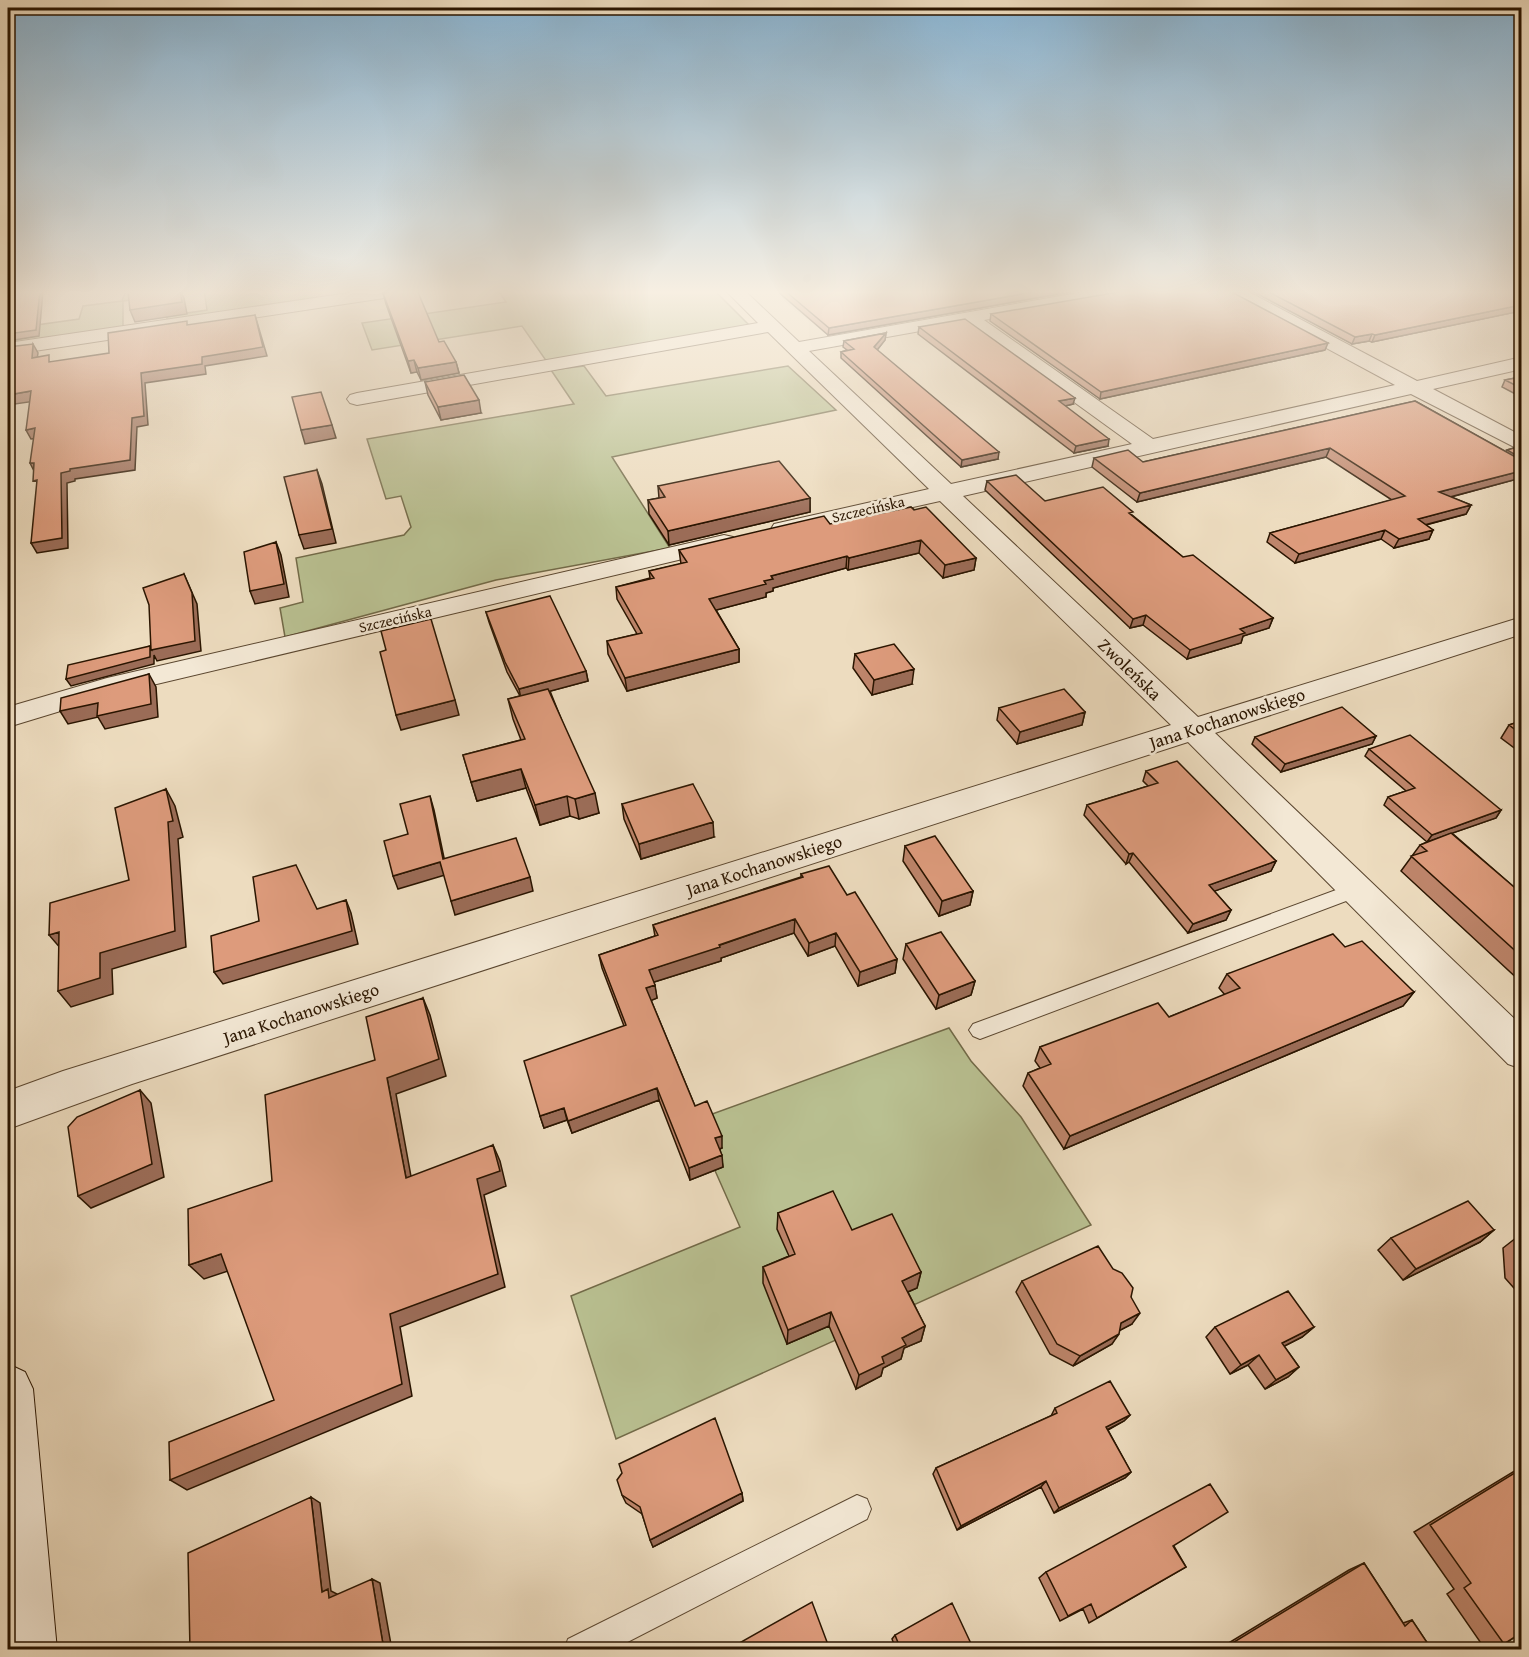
<svg xmlns="http://www.w3.org/2000/svg" width="1529" height="1657" viewBox="0 0 1529 1657" font-family="'Gentium Book Plus',serif">
<style>
.green{fill:#b9c091;stroke:#726a48;stroke-width:1.5}
.lines{fill:none;stroke-linecap:round;stroke-linejoin:round}
.lane-casing{stroke:#5b4730;stroke-width:2}
.street-casing{stroke:#5b4730;stroke-width:2}
.secondary-casing{stroke:#2a1500;stroke-width:2}
.lane{fill:#f3e8d5;fill-rule:evenodd}
.street{fill:#f3e8d5;fill-rule:evenodd}
.secondary{fill:#f3e8d5;fill-rule:evenodd}
.wall{fill:#be856b;stroke:#2a1500;stroke-width:1.5}
.shaded-wall{fill:#9b6c57;stroke:#2a1500;stroke-width:1.5}
.building{fill:#dd9b7c;stroke:#2a1500;stroke-width:1.5}
.labels{text-anchor:middle;dominant-baseline:central;stroke-width:5;stroke-linejoin:round;paint-order:stroke}
.far-street-label{font-size:15px;fill:#2a1500;stroke:#f3e8d5}
.street-label{font-size:18px;fill:#2a1500;stroke:#f3e8d5}
</style>
<rect width="100%" height="100%" fill="#eddcbf"/>
<filter id="stains"><feTurbulence type="fractalNoise" baseFrequency=".00333" numOctaves="4"/><feColorMatrix values="0 0 0 0 .2 0 0 0 0 .09 0 0 0 0 .02 0 0 0 .5 -.17"/></filter>
<radialGradient id="worn" r=".72"><stop offset=".6" stop-color="#630" stop-opacity="0"/><stop offset="1" stop-color="#630" stop-opacity=".3"/></radialGradient>
<path class="green" d="M126 290H202L123 301V327L8 344V329L79 319 83 306 122 301Z
M204 290H326L313 300 167 321V316L207 310Z
M498 290H714L750 326 547 362 522 326 372 350 362 323 506 302Z
M584 366 606 396 788 366 836 410 612 457 670 548 496 580 285 637 280 608 303 602 296 558 404 535 411 527 401 496 386 499 367 439 574 404 551 370Z
M949 1028 971 1061 1021 1117 1091 1225 616 1439 571 1296 740 1227 693 1121Z"/>
<g class="lines">
<g class="lane-casing">
<path id="lane" d="M1355 883 1362 885 1364 890 1362 895 980 1039 973 1036 969 1030 973 1024Z
M857 1495 867 1499 871 1509 867 1519 612 1650H564L568 1639Z"/>
</g>
<g class="street-casing">
<path id="street" d="M369 290H413L410 294 404 295 8 355V343Z
M725 290H744L799 342 1094 290H1133L1130 294 1124 295 984 320 1153 439 1395 385 1226 294 1223 290H1245L1417 381 1522 357V369L1433 389 1522 436V451L1411 394 963 496 1198 717 1522 617V634L1215 733 1522 1026V1069L1508 1064 1188 742 132 1084 8 1129V1091L63 1071 1171 725 940 501 783 536 774 534 771 529 774 524 929 489 768 332 357 405 350 403 347 399 350 395 357 393 758 323ZM965 323 1132 444 951 484 809 351Z
M724 535 733 537 736 542 733 547 123 692 8 727V707L107 678Z"/>
</g>
<g class="secondary-casing">
<path id="secondary" d="M8 1364 25 1372 33 1389 57 1650H8Z"/>
</g>
<use href="#lane" class="lane"/>
<use href="#street" class="street"/>
<use href="#secondary" class="secondary"/>
</g>
<path class="wall" d="M776 290H1081L828 335Z
M1250 290H1521V311L1372 342 1369 341 1352 344Z
M383 293 439 342 456 362 459 373 421 380 417 372 411 373 386 304Z
M991 314 1325 350 1100 399 990 321Z
M919 327 1073 404 1065 406 1108 446 1074 453 918 334Z
M886 333 885 340 877 350 998 459 961 467 841 358V352L847 350 843 347 844 341Z
M1521 377V397L1502 387 1505 380Z
M425 382 481 413 441 420 428 395Z
M1415 401 1506 452 1507 450 1521 446V478L1451 497 1471 505 1466 514 1426 525 1433 530 1429 539 1394 548 1381 539 1295 563 1267 542 1270 533 1392 500 1326 457 1137 502 1092 467 1094 458 1143 462Z
M987 481 1045 501 1132 515 1183 557 1273 618 1269 628 1243 636 1241 643 1187 659 1143 625 1130 628 985 490Z
M658 486 810 498V512L669 545 649 514 648 500 659 498Z
M911 507 976 558 974 570 943 578 919 553 848 570 846 568 773 588V591L766 593V597L716 610 739 649V662L627 691 608 654 607 641 637 634 617 599 616 587 650 578 649 571 681 564 679 550 830 524Z
M486 612 586 671 588 681 550 691 599 813 579 819 570 816 540 825 526 788 477 801 463 755 521 740 513 719 508 699 520 696 507 672 489 622Z
M855 654 912 684 872 695 853 668Z
M999 708 1085 712 1082 725 1017 744 997 720Z
M1521 721V753L1501 738 1509 725Z
M1376 736 1372 744 1281 772 1252 744 1255 737Z
M1369 749 1501 810 1496 818 1452 833 1521 893V982L1401 871 1420 845 1427 842 1384 805 1388 797 1406 791 1365 756Z
M1146 771 1276 861 1271 871 1214 891 1231 910 1226 920 1188 933 1129 862 1126 864 1084 815 1087 805 1148 786 1143 781Z
M622 804 714 837 641 859 624 819Z
M905 846 973 891 970 905 939 916 903 861Z
M801 874 847 895 897 959 895 973 858 986 835 946 808 956 794 933 721 958V961L654 982 657 998 651 1000 695 1106 722 1148 720 1149 723 1167 690 1180 659 1100 572 1133 567 1120 544 1128 540 1116 624 1026 602 968 599 955 655 936 653 925 801 877Z
M906 944 975 981 971 995 936 1009 903 959Z
M1345 947 1414 992 1403 1006 1064 1149 1023 1086 1028 1073 1040 1068 1035 1061 1040 1047 1169 1017 1225 995 1219 988 1227 974Z
M778 1213 852 1230 921 1272 917 1288 908 1292 925 1326 921 1341 904 1348 901 1359 883 1368 881 1376 856 1389 829 1326 787 1344 763 1283V1267L789 1256 777 1229Z
M1494 1230 1480 1242 1403 1280 1378 1250 1391 1238Z
M1521 1234V1296L1505 1278 1503 1248Z
M1022 1281 1131 1297 1132 1324 1120 1330 1112 1344 1073 1366 1050 1354 1016 1292Z
M1215 1327H1314L1302 1337 1284 1346 1299 1367 1288 1377 1265 1389 1248 1365 1230 1374 1206 1337Z
M1055 1408 1130 1415 1124 1421 1108 1430 1131 1472 1125 1478 1054 1513 1041 1487 957 1530 933 1474 936 1468 1051 1416Z
M1521 1467V1633L1504 1644 1485 1649 1447 1594 1454 1589 1414 1532Z
M742 1493 743 1501 653 1547 642 1514 626 1503 622 1495Z
M1174 1546 1186 1567 1089 1623 1083 1609 1060 1621 1039 1578 1046 1572Z
M1364 1563 1403 1623 1412 1620 1432 1650H1217L1349 1570Z
M895 1635 974 1650H896L892 1639Z"/>
<path class="shaded-wall" d="M40 290H42L43 292 39 336 8 341V334Z
M180 290 184 298 187 314 135 322 130 310Z
M1045 290H1081L828 335 829 328Z
M1521 305V311L1372 342 1375 335Z
M255 315 267 356 205 366 206 374 145 383 148 425 137 427 135 470 75 479V481L67 483 68 548 37 553 31 543 61 473 132 418 141 373 202 357Z
M886 333 885 340 874 354V347Z
M1372 334 1369 341 1352 344 1355 337Z
M1328 343 1325 350 1100 399 1101 392Z
M33 344 38 353 36 367 32 358Z
M414 360 417 372 411 373 408 361Z
M456 362 459 373 421 380 418 368Z
M31 391 36 401 8 405V395Z
M1075 398 1073 404 1057 408 1059 401Z
M479 400 481 413 441 420 438 407Z
M332 425 336 438 305 444 301 430Z
M35 428 40 438 31 439 26 430Z
M1109 439 1108 446 1074 453 1076 446Z
M1330 448 1326 457 1137 502 1140 493Z
M999 452 998 459 961 467 962 460Z
M30 463H34L35 473Z
M317 470 322 484 336 543 304 549 299 535Z
M1521 471V478L1435 501 1439 492Z
M810 498V512L669 545 668 531Z
M1471 505 1466 514 1413 528 1418 519Z
M1385 530 1381 539 1295 563 1299 554Z
M1433 530 1429 539 1394 548 1399 539Z
M921 540 919 553 848 570 849 558Z
M276 542 281 555 289 597 255 604 250 591Z
M847 556 846 568 773 588V591L766 593V597L709 612V599L764 581 771 576Z
M976 558 974 570 943 578 945 565Z
M184 574 197 604 201 651 157 661 154 655V664L71 686 66 679 150 646 152 650Z
M1146 615 1143 625 1130 628 1133 619Z
M1273 618 1269 628 1243 636 1241 643 1187 659 1190 650 1240 629Z
M739 649V662L627 691 625 678Z
M914 669 912 684 872 695 874 680Z
M586 671 588 681 521 699 519 689Z
M149 674 156 687 158 717 105 729 98 717 68 724 60 711Z
M455 700 459 715 401 730 396 715Z
M1085 712 1082 725 1017 744 1020 732Z
M1376 736 1372 744 1281 772 1285 764Z
M521 769 526 788 477 801 471 782Z
M166 789 175 806 183 837 178 839 186 947 112 969 113 994 71 1007 58 991 100 953Z
M595 793 599 813 579 819 575 799Z
M430 796 434 810 447 872 443 859Z
M567 796 570 816 540 825 535 805Z
M1501 810 1496 818 1427 842 1432 835Z
M713 822 714 837 641 859 639 844Z
M1133 853 1129 862 1126 864 1129 854Z
M1276 861 1271 871 1204 895 1209 885Z
M440 862 445 875 398 889 393 876Z
M530 877 533 891 455 915 451 901Z
M973 891 970 905 939 916 942 901Z
M346 900 351 913 358 944 223 984 214 972Z
M1231 910 1226 920 1188 933 1193 924Z
M795 919 794 933 721 958V961L651 983 649 970Z
M59 932 62 950 49 935Z
M836 933 835 946 808 956 809 943Z
M897 959 895 973 858 986 860 972Z
M975 981 971 995 936 1009 939 995Z
M655 985 657 998 648 1002 646 988Z
M1414 992 1403 1006 1064 1149 1070 1136Z
M423 998 430 1015 446 1076 396 1094 414 1193 406 1178 387 1078Z
M657 1088 659 1100 572 1133 568 1121Z
M140 1090 151 1103 164 1177 91 1208 78 1196Z
M564 1108 567 1120 544 1128 540 1116Z
M722 1136V1148L716 1150 715 1138Z
M493 1145 500 1161 506 1186 484 1195 505 1287 400 1327 412 1396 187 1490 170 1480 390 1314 477 1179Z
M722 1155 723 1167 690 1180 689 1168Z
M1494 1230 1480 1242 1403 1280 1416 1269Z
M221 1254 234 1269 204 1279 189 1265Z
M921 1272 917 1288 898 1296 902 1281Z
M831 1312 829 1326 787 1344 788 1330Z
M1140 1313 1132 1324 1113 1334 1121 1323Z
M925 1326 921 1341 904 1348 901 1359 883 1368 881 1376 856 1389 859 1375 882 1357 902 1338Z
M1314 1327 1302 1337 1271 1353 1282 1343Z
M1119 1334 1112 1344 1073 1366 1080 1356Z
M1259 1355 1248 1365 1230 1374 1241 1365Z
M1299 1367 1288 1377 1265 1389 1276 1380Z
M1130 1415 1124 1421 1101 1433 1106 1427Z
M1131 1472 1125 1478 1054 1513 1059 1508Z
M1046 1481 1041 1487 957 1530 961 1526Z
M742 1493 743 1501 653 1547 650 1540Z
M311 1497 320 1503 331 1591 337 1594 338 1603 329 1598 322 1592Z
M372 1579 380 1583 392 1650H384Z"/>
<path class="building" d="M8 290H40L36 330 8 334Z
M146 290H180L182 302 130 310 128 292Z
M409 290H417L439 342 444 341 456 362 418 368 414 360 408 361 383 293Z
M784 290H1045L829 328Z
M1130 290H1228L1328 343 1101 392 991 314Z
M1265 290H1521V305L1375 335 1372 334 1355 337Z
M255 315 263 347 202 357V364L141 373 144 416 132 418 130 460 70 469V471L61 473 62 538 31 543 37 480 33 481 34 463H30L35 428 26 430 31 391 8 395V347L33 344 32 358 49 355V362L109 353 108 333 187 321V325Z
M965 319 1075 398 1059 401 1109 439 1076 446 919 327Z
M886 333 874 347 999 452 962 460 841 352 854 349 844 341Z
M464 375 479 400 438 407 425 382Z
M1521 377V388L1505 380Z
M321 392 332 425 301 430 292 397Z
M1415 401 1521 460V471L1439 492 1471 505 1418 519 1433 530 1399 539 1385 530 1299 554 1270 533 1405 496 1330 448 1140 493 1094 458 1128 450 1143 462Z
M1521 446V458L1507 450Z
M779 461 810 498 668 531 648 500 665 497 658 486Z
M317 470 332 529 299 535 284 477Z
M1016 475 1045 501 1103 487 1133 512 1129 513 1183 557 1193 555 1273 618 1240 629 1245 633 1190 650 1146 615 1133 619 987 481Z
M911 507 914 510 926 507 976 558 945 565 921 540 849 558 847 556 771 576 773 579 764 581 766 584 709 599 739 649 625 678 607 641 642 633 616 587 654 578 649 571 687 562 679 550 824 516 830 524Z
M276 542 284 584 250 591 244 552Z
M184 574 192 593 195 641 151 650 149 605 143 588Z
M550 596 586 671 519 689 505 662 486 612Z
M431 619 455 700 396 715 380 652 386 650 381 631Z
M894 644 914 669 874 680 855 654Z
M150 646V657L66 679 68 665Z
M149 674 151 704 97 716 98 703 60 711 61 698Z
M548 689 595 793 575 799 567 796 535 805 521 769 471 782 463 755 525 739 508 699Z
M1064 689 1085 712 1020 732 999 708Z
M1342 707 1376 736 1285 764 1255 737Z
M1521 721V734L1509 725Z
M1410 735 1501 810 1432 835 1388 797 1415 788 1369 749Z
M1177 761 1276 861 1209 885 1231 910 1193 924 1133 853 1129 854 1087 805 1158 783 1146 771Z
M693 784 713 822 639 844 622 804Z
M166 789 173 821 168 822 175 931 100 953V978L58 991 59 932 49 935 50 903 129 880 115 808Z
M430 796 443 859 516 838 530 877 451 901 440 862 393 876 384 841 408 834 400 804Z
M1451 833 1521 893V956L1411 856 1427 851 1420 845Z
M935 836 973 891 942 901 905 846Z
M296 865 317 909 346 900 352 931 214 972 211 936 259 921 253 877Z
M829 866 847 895 855 892 897 959 860 972 836 933 809 943 795 919 719 945 720 947 649 970 655 985 646 988 695 1106 707 1101 722 1136 715 1138 722 1155 689 1168 657 1088 568 1121 564 1108 540 1116 524 1061 626 1025 599 955 658 935 653 925 803 877 801 874Z
M941 932 975 981 939 995 906 944Z
M1333 934 1345 947 1362 941 1414 992 1070 1136 1028 1073 1051 1064 1040 1047 1158 1003 1169 1017 1240 988 1227 974Z
M423 998 439 1059 387 1078 406 1178 493 1145 500 1171 477 1179 498 1274 390 1314 402 1384 170 1480 169 1442 274 1400 221 1254 189 1265 188 1209 272 1181 265 1095 375 1060 366 1017Z
M140 1090 152 1164 78 1196 68 1127 77 1117Z
M833 1191 852 1230 892 1214 921 1272 902 1281 925 1326 902 1338 906 1345 882 1357 884 1363 859 1375 831 1312 788 1330 763 1267 795 1254 778 1213Z
M1468 1201 1494 1230 1416 1269 1391 1238Z
M1098 1246 1113 1269 1122 1273 1133 1288 1131 1297 1140 1313 1121 1323 1119 1334 1080 1356 1057 1344 1022 1281Z
M1288 1291 1314 1327 1282 1343 1299 1367 1276 1380 1259 1355 1241 1365 1215 1327Z
M1110 1381 1130 1415 1106 1427 1131 1472 1059 1508 1046 1481 961 1526 936 1468 1057 1413 1055 1408Z
M715 1418 742 1493 650 1540 640 1507 622 1495 617 1480 622 1473 619 1464Z
M1521 1469V1633L1504 1644 1464 1588 1471 1583 1430 1525Z
M1210 1484 1228 1512 1173 1546 1186 1567 1097 1618 1091 1604 1068 1616 1046 1572Z
M311 1497 322 1592 328 1589 329 1598 372 1579 384 1650H190L188 1553Z
M1364 1563 1405 1626 1412 1620 1432 1650H1221Z
M812 1602 830 1650H727Z
M952 1603 974 1650H901L895 1635Z"/>
<linearGradient id="sky" x2="0" y2="1"><stop stop-color="#89b6d6"/><stop offset="0.56" stop-color="#f7efe2"/><stop offset="1" stop-color="#f7efe2" stop-opacity="0"/></linearGradient>
<rect width="1529" height="522" fill="url(#sky)"/>
<g class="labels">
<g class="far-street-label">
<text transform="translate(868 509) rotate(-13)">Szczecińska</text>
<text transform="translate(395 619) rotate(-13)">Szczecińska</text>
</g>
<g class="street-label">
<text transform="translate(1130 669) rotate(44)">Zwoleńska</text>
<text transform="translate(1227 718) rotate(-18)">Jana Kochanowskiego</text>
<text transform="translate(764 865) rotate(-18)">Jana Kochanowskiego</text>
<text transform="translate(301 1013) rotate(-18)">Jana Kochanowskiego</text>
</g>
</g>
<rect width="1529" height="1657" fill="none" stroke="#eddcbf" stroke-width="30"/>
<rect x="9" y="9" width="1511" height="1639" fill="none" stroke="#2a1500" stroke-width="3"/>
<rect x="15" y="15" width="1499" height="1627" fill="none" stroke="#2a1500" stroke-width="1.5"/>
<rect width="100%" height="100%" filter="url(#stains)"/>
<rect width="100%" height="100%" fill="url(#worn)"/>
</svg>
